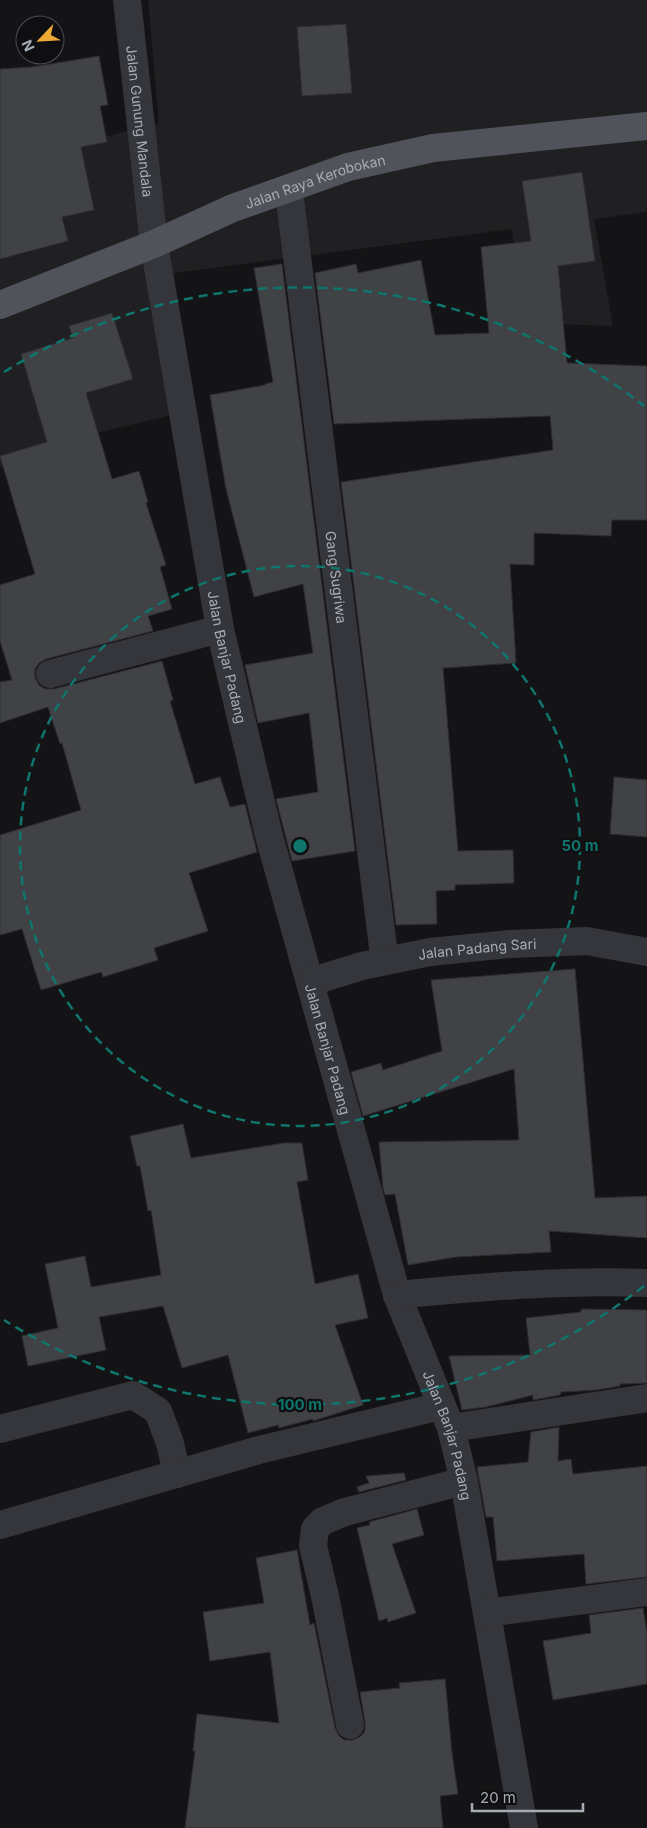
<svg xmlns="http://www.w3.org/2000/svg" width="647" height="1828" viewBox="0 0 647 1828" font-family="Inter,sans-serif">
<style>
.built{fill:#202023}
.building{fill:#404246;stroke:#2e2e32}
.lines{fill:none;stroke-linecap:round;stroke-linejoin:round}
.minor{stroke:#35363b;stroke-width:28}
.major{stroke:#51535a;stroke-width:28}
.ring{fill:none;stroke:#0f766e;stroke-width:2.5;stroke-dasharray:9 6}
.labels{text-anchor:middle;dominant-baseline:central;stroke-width:4.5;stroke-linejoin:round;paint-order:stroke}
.street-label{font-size:14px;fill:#a6acb6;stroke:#0f0f11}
.centre{fill:#0f766e;stroke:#0f0f11;stroke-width:2.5}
.ring-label{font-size:15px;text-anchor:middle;font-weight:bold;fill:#0f766e;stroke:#0f0f11;stroke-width:4.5;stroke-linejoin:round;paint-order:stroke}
</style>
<rect width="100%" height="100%" fill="#141416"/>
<path class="built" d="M148 0H647V212L594 219 613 326 523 323 512 229 174 273 168 279 176 414 100 432 48 446 0 467V257L29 253 16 159 159 123Z"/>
<path class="building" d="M346 24 352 93 302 96 297 27Z
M99 56 108 105 100 106 107 142 81 147 94 210 62 217 68 241 0 259V69L32 67Z
M582 172 595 261 558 266 567 363 647 366V520H612L611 536 534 533V565L510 564 516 663 443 668 458 851 513 850 514 883 455 885V890L436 891 437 924 396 925 341 482 553 450 550 416 334 424 315 273 356 264 358 273 421 260 435 335 489 333 481 247 531 241 522 181Z
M282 264 355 851 292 861 276 799 318 792 309 713 258 723 245 665 313 653 303 584 254 597 226 489 210 395 265 385V384L273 382 254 268Z
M112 313 133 379 86 393 112 479 139 471 148 502 146 503 166 565 160 567 172 609 148 616 153 631 46 659 39 663 35 669V678L39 685 45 689H54L162 661 173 700 170 701 195 784 220 777 230 807 245 804 257 852 189 873 208 931 154 948 158 960 103 977 101 972 41 990 22 929 0 935V835L81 810 62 743 60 744 48 707 0 723V682L12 680 0 641V585L35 574 0 456 47 442 21 354 73 338 69 326Z
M614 777 647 780V837L610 834Z
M575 969 595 1198 647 1196V1238L549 1231 551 1252 456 1257 408 1265 395 1194 385 1195 383 1188 379 1142 519 1140 514 1069 363 1116 351 1072 381 1063 383 1070 442 1051 431 980Z
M183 1124 191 1158 284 1143H302L308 1180 297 1182 315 1284 358 1274 368 1318 335 1325 363 1405 313 1421V1419L279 1428 278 1425 248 1433 228 1355 182 1368 163 1306 99 1317 106 1350 28 1366 22 1336 58 1328 45 1264 85 1256 91 1287 161 1275 151 1210 148 1211 140 1166H137L130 1136Z
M581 1309 647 1310V1383L620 1384V1386L596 1390 561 1392 560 1395 533 1400V1395L486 1407 462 1410 449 1356 530 1355 526 1318 581 1312Z
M559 1427 558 1461 571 1459 573 1474 647 1466V1577L586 1584 584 1554 497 1561 493 1517H486L477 1467 528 1462 531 1432Z
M404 1473 406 1480 359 1492 357 1487 369 1483 366 1476Z
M417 1509 424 1535 392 1544 416 1613 388 1622 387 1618 379 1621 357 1528 370 1525 369 1522Z
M297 1550 310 1625 314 1623 335 1728 339 1736 344 1740H352L360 1737 365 1731V1722L360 1692 400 1688 399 1683 445 1679 452 1753 458 1794 440 1796 443 1828H185L195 1751H193L197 1714 279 1723 270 1652 210 1661 203 1612 264 1603 256 1558Z
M643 1608 647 1633V1684L553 1700 543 1641 591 1633 589 1615Z"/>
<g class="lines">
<g class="minor">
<path id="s1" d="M127 0 154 244 220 629 268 832 397 1295 451 1428 464 1481 524 1828"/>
<path id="s2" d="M290 200 384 955"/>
<path d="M50 674 220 629"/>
<path id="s3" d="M310 982 362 966 430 952 510 944 587 941 647 952"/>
<path d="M397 1295C480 1287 563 1280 647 1283"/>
<path d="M451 1428 647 1398"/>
<path d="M0 1429 133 1395 158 1411 170 1443 177 1474"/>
<path d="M0 1525 259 1450 441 1406"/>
<path d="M487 1613 647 1592"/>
<path d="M350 1725 325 1596 313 1546 315 1529 323 1521 345 1512 464 1481"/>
</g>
<path class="major" id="s4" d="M0 305 154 244 233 208 348 167 433 148 647 126"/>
</g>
<g class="ring">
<circle cx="300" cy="846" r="280"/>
<path d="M644 1286A559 559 0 0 1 4 1320M4 372A559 559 0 0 1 644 406"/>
</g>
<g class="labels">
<g class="street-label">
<text stroke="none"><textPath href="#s1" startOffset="122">Jalan Gunung Mandala</textPath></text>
<text stroke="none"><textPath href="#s4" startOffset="339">Jalan Raya Kerobokan</textPath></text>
<text stroke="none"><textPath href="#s2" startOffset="380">Gang Sugriwa</textPath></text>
<text stroke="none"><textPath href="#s1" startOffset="665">Jalan Banjar Padang</textPath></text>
<text stroke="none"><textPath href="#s3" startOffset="171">Jalan Padang Sari</textPath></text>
<text stroke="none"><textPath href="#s1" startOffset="1070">Jalan Banjar Padang</textPath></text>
<text stroke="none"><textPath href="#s1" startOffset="1475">Jalan Banjar Padang</textPath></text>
</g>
</g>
<circle cx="300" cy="846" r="8" class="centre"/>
<g class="ring-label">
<text x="580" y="851">50 m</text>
<text x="300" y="1410">100 m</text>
</g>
<g transform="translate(40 40) rotate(245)"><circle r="24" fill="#0f0f11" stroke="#4b4e53"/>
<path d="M0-4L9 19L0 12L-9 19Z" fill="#eda835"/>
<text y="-8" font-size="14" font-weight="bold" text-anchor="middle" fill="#a6acb6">N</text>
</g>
<path d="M472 1803v8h111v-8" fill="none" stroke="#a6acb6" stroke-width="2.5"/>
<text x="480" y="1803" font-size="15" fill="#a6acb6" stroke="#0f0f11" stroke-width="4" paint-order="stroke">20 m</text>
</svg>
